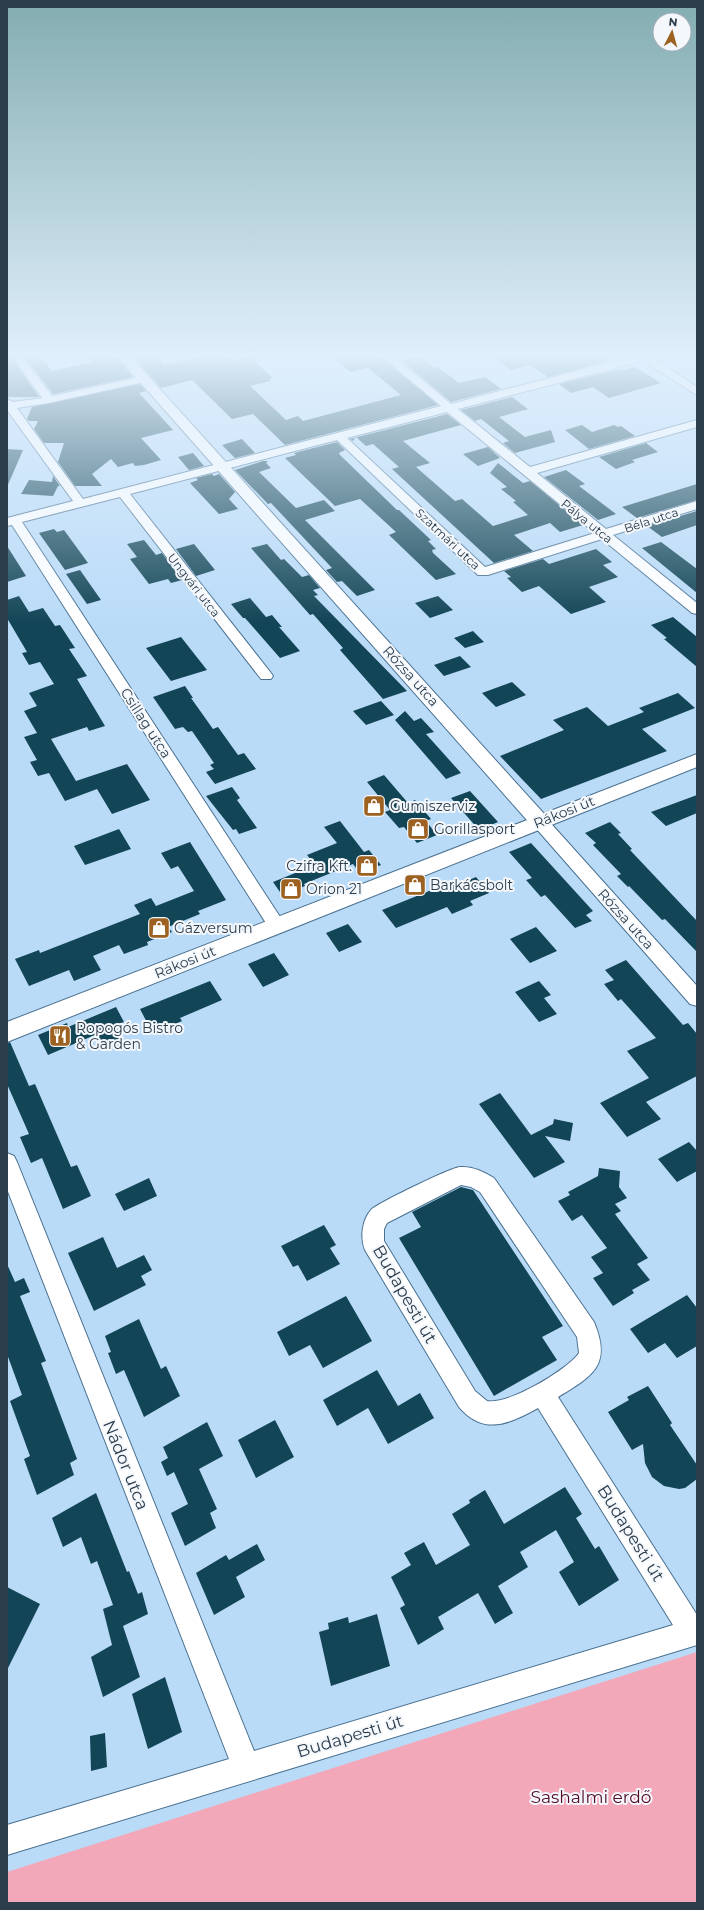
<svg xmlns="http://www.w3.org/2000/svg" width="704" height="1910" viewBox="0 0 704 1910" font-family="Montserrat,sans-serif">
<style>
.green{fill:#f3a8b9}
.building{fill:#124556}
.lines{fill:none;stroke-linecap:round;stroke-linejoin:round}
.minor-casing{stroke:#4a7191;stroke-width:2}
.tertiary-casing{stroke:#4a7191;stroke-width:2}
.secondary-casing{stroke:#4a7191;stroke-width:2}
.minor{fill:#fff;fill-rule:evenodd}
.tertiary{fill:#fff;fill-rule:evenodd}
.secondary{fill:#fff;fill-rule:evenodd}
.labels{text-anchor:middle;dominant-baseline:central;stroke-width:4;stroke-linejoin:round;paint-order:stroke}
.far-street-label{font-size:12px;fill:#2c3d4c;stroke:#f4f8fc}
.street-label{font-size:14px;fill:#2c3d4c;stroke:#f4f8fc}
.poi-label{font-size:14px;fill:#2c3d4c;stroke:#f4f8fc;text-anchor:start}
.near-street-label{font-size:17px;fill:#2c3d4c;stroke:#f4f8fc}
.near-park-label{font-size:17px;fill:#540c27;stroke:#f4f8fc}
</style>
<rect width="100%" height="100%" fill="#badbf8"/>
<path class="green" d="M697 1652V1903H7V1872Z"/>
<path class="building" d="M7 355H10L39 397H7Z
M23 355H39L52 371 93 362 86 355H115L133 377 53 394Z
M131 355H153L164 365 207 355H229L235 360 250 357 273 378 269 379 271 381 250 386 286 420 298 416 303 421 401 395 368 368 350 372 330 355H379L438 405 285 445 253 414 232 419 192 380 161 388Z
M490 355H599L608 361 548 377 530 365 511 370Z
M415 356 418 359 422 358 435 368 438 367 459 383 485 377 501 389 451 402 401 360Z
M635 367 661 383 609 398 593 387 571 393 559 384 620 369 623 370Z
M140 384 146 391 139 393 173 430 141 438 161 460 144 465 135 466 133 463 118 467 111 459 92 474 102 486H75L58 462 64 443H44L34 429 38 421H29L27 419 32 407Z
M512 397 528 409 499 417 525 437 551 430 555 442 515 453 503 443 509 441 481 419 475 421 461 410Z
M447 414 461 425 403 441 430 463 416 467 455 501 462 499 493 526 528 515 513 502 516 501 501 489 507 487 490 473 498 463 523 483 530 481 583 525 560 532 550 523 514 535 533 551 494 563 392 469 399 467 373 444 366 446 356 437 353 441 350 439Z
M582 425 592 432 614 425 618 427 621 426 635 436 589 449 565 430Z
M242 439 255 453 235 458 222 445Z
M337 442 345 450 339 453 340 455 397 510H399L431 540 428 541 436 549 432 550 433 553 456 574 436 580 389 535 396 532 360 499 335 506 285 458 296 455 294 453Z
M646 443 658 452 632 460 635 462 616 469 599 457Z
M488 447 500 458 478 466 463 454Z
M7 449 23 450 7 487Z
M193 453 204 466 189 470 178 457Z
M263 461H268L266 463 271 468 259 472 296 508 324 500 335 511 305 520 375 590 357 596 342 581 337 582 326 570 332 568 271 503 268 504 235 470Z
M566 470 585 484 579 486 616 514 598 520 544 477Z
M212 474 214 476 219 474 235 492 229 499 238 509 219 514 190 483 198 480 196 478Z
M53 476 60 486H58L53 496 21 494 29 480 52 482Z
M697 484V500L637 518 622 507Z
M697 511V525L662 537 647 526Z
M54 529 57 532 64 530 88 563 65 570 39 533Z
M144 540 156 555 162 553 182 580 171 583 168 579 149 584 130 559 137 557 127 544Z
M661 542 697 569V593L642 548Z
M194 544 215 570 196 576 176 549Z
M267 544 281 560 284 559 302 577 309 575 320 588 313 590 318 595 314 596 407 691 383 699 340 650 343 648 313 614 310 615 251 548Z
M7 546 26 576 7 582Z
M596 549 612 562 603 565 618 577 589 587 606 602 571 614 539 586 522 592 507 578 511 577 504 571 543 559 549 564Z
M80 570 101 600 87 604 66 574Z
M19 596 29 612 43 608 55 626 60 625 75 648 69 649 87 676 77 679 105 726 89 731 87 727 51 739 76 781 127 764 150 800 112 814 97 789 65 801 49 773 38 776 30 762 37 760 24 737 37 733 24 711 37 706 29 693 54 684 40 662 29 665 22 653 27 652 7 618V600Z
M438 596 453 610 430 618 415 603Z
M250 598 266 617 272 615 282 627H279L300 651 280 658 245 618H243L231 604Z
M673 617 697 637V667L664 639 667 638 651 625Z
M473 631 484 642 465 648 454 638Z
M181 637 207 670 171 681 146 648Z
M460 656 471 667 444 676 434 665Z
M512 682 526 695 496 707 482 693Z
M185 686 193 698H191L213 729 218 727 238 755 244 753 256 769 215 784 206 772 214 769 210 765 214 763 192 731 188 732 183 727 175 729 153 697Z
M678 693 695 708 642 729 667 751 541 799 500 756 564 730 553 720 587 707 608 726 644 712 639 708Z
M381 701 394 715 366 725 353 711Z
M405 711 414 721 421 718 434 732 426 734 461 773 446 779 395 720Z
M384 775 408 803 415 800 431 819 426 821 437 835 417 843 404 827 399 828 385 812 390 810 367 782Z
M232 787 240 798 237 800 257 828 239 834 236 829 233 830 206 796Z
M470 791 498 822 479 830 451 798Z
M697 795V813L666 826 651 812Z
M340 821 364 852 369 850 381 865 360 873 353 864 304 884 305 886 282 895 273 882 315 865 307 855 337 843 324 827Z
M610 822 621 833 618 834 632 849 630 850 697 921V952L665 919 662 920 629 886 628 887 617 876 621 874 593 845 596 843 585 833Z
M119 829 131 849 85 865 74 846Z
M190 842 226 900 198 911 200 914 168 927 172 932 147 942 148 945 124 954 119 945 93 956 101 970 74 981 69 970 29 986 15 959 39 950 40 953 140 914 134 905 151 898 156 906 194 891 178 866 171 869 161 853Z
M531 843 593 911 586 915 592 921 575 928 545 895 541 897 526 880 532 878 509 852Z
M476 877 489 893 470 901 473 905 452 914 447 907 396 928 382 910 454 881 457 885Z
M348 924 362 942 339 952 326 933Z
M536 927 557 951 530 963 510 939Z
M274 953 289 975 263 987 248 964Z
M626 960 683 1025 688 1023 697 1034V1076L646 1102 661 1119 627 1137 600 1103 649 1078 627 1051 656 1038 621 999 618 1001 604 984 614 980 605 970Z
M210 981 222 1000 180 1018 182 1021 153 1034 140 1009Z
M539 981 551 995 544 998 557 1014 539 1022 515 992Z
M116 1007 124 1022 115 1025 122 1040 102 1048 95 1035 48 1055 38 1035 67 1023 68 1027Z
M10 1042 29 1086 35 1084 71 1167 77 1165 91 1196 63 1209 42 1158 31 1163 20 1137 29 1134 7 1084V1043Z
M500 1093 531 1135 553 1124 554 1119 573 1123 570 1141 545 1136 565 1162 534 1178 479 1104Z
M689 1142 697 1151V1171L677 1182 658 1159Z
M599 1168 620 1171 619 1187 627 1198 615 1204 621 1211 615 1214 648 1258 637 1264 650 1280 632 1290 634 1293 613 1306 593 1278 603 1273 591 1257 607 1248 582 1215 572 1221 558 1201 570 1195 568 1192 598 1176Z
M149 1178 157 1196 124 1211 115 1194Z
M461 1187 473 1190 563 1326 542 1337 557 1360 494 1396 399 1238 421 1227 412 1212Z
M324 1225 336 1245 330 1248 340 1264 307 1281 298 1265 293 1267 281 1246Z
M103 1237 117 1268 144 1255 152 1270 141 1276 146 1285 94 1311 68 1253Z
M7 1264 15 1282 24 1278 30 1292 20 1296 46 1361 41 1363 77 1459 70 1463 74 1475 37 1495 24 1459 30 1456 10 1401 22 1395 7 1354Z
M687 1295 697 1308V1346L677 1358 665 1343 648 1353 630 1329Z
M346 1296 372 1341 323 1368 310 1345 289 1356 277 1332Z
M139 1319 161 1369 166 1366 180 1396 144 1417 124 1370 116 1374 108 1353 111 1352 105 1336Z
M377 1370 398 1406 420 1393 434 1418 388 1444 368 1408 337 1426 323 1400Z
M648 1386 672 1423 670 1425 697 1465V1479L685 1488 679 1489 664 1486 652 1477 645 1463 643 1444 632 1450 608 1412 629 1400 627 1397Z
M275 1420 294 1457 256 1478 238 1440Z
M207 1422 223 1456 199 1469 217 1509 210 1513 216 1528 185 1546 171 1513 188 1504 174 1472 167 1476 161 1462 168 1458 163 1447Z
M565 1487 582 1514 576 1518 595 1549 599 1546 619 1580 579 1606 559 1572 574 1562 556 1530 520 1552 528 1567 498 1586 513 1613 495 1624 478 1593 438 1617 444 1629 418 1645 400 1608 405 1605 391 1577 411 1565 404 1553 424 1542 436 1565 470 1545 452 1514 470 1503 469 1500 485 1490 504 1524Z
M96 1493 127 1572 129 1571 138 1594 142 1592 148 1614 123 1626 140 1677 103 1697 91 1657 112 1645 103 1609 113 1605 97 1561 91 1564 81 1537 63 1547 52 1518Z
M257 1544 265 1560 236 1577 245 1597 214 1615 196 1573 226 1555 229 1560Z
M7 1587 40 1604 7 1670Z
M377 1614 390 1666 331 1686 319 1632 329 1629 328 1623 348 1617 349 1623Z
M165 1677 182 1732 148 1749 132 1694Z
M105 1733 107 1767 91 1771 90 1736Z"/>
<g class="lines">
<g class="minor-casing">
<path id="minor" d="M11 355H21L52 396 144 376 149 379 144 382 49 403 17 408 83 499 441 406 380 355H392L451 404 636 355H658L653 358 697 387V395L643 361 458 409 530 467 697 420V427L537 473 606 529 697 501V509L613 535 697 603V614L692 613 602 539 488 575H478L337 440 130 494 271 673 273 676 271 679H261L120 497 22 522 286 926 283 931 277 933 271 931 12 525 7 526V518L73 501 7 410V399L13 402 42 398ZM447 412 595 533 485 567 347 438Z
M540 816 546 818 697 986V1006L690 1004 534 826 532 822 534 818Z
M7 1153 14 1156 17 1162 254 1751 673 1625 538 1408C509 1424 484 1436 459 1407L365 1250C360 1238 362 1220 371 1210 376 1204 452 1167 460 1167 473 1166 484 1172 494 1178L594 1322C612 1365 593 1376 558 1397L697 1615V1645L7 1855V1825L229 1759 7 1189ZM461 1185 471 1187 480 1192 577 1337 579 1353C566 1371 508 1405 487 1401L475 1391 384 1241V1229L387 1223Z"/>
</g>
<g class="tertiary-casing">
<path id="tertiary" d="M116 355H129L547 817 550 822 547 827 540 829 533 827Z"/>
</g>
<g class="secondary-casing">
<path id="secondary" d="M697 754V767L7 1042V1022Z"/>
</g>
<use href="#minor" class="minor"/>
<use href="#tertiary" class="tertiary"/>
<use href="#secondary" class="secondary"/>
</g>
<linearGradient id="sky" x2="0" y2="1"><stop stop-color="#83adb0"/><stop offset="0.57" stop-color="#e0effc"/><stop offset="1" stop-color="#e0effc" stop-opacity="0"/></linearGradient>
<rect width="704" height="623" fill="url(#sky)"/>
<defs>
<g id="shop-square" transform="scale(1.15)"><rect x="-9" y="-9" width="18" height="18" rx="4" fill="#9d6222" stroke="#f4f8fc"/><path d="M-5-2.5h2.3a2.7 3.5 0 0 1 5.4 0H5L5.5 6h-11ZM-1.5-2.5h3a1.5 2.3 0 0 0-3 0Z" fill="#fff"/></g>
<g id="restaurant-square" transform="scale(1.15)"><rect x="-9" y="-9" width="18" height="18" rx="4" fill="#9d6222" stroke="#f4f8fc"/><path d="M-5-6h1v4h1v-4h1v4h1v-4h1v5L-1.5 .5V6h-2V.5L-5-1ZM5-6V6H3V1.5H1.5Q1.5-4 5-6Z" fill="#fff"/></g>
</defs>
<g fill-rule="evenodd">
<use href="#shop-square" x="374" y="806"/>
<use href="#shop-square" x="418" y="829"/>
<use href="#shop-square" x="367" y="866"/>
<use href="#shop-square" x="415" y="885"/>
<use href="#shop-square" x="291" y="889"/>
<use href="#shop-square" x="159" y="928"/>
<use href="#restaurant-square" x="60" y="1036"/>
</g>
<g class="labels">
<g class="far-street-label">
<text transform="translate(651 520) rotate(-18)">Béla utca</text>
<text transform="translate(587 521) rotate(39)">Pálya utca</text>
<text transform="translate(448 539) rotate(43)">Szatmári utca</text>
<text transform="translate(194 585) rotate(52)">Ungvári utca</text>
</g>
<g class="street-label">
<text transform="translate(411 676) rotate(48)">Rózsa utca</text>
<text transform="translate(146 723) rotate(57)">Csillag utca</text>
<text transform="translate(564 812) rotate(-22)">Rákosi út</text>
<text transform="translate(626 919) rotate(48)">Rózsa utca</text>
<text transform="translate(185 962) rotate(-22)">Rákosi út</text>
</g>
<g class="poi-label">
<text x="390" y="806">Gumiszerviz</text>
<text x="434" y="829">Gorillasport</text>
<text x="352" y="866" text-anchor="end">Czifra Kft.</text>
<text x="430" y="885">Barkácsbolt</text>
<text x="306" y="889">Orion 21</text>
<text x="174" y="928">Gázversum</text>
<text x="76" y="1028">Ropogós Bistro<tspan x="76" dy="16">&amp; Garden</tspan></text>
</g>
<g class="near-street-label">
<text transform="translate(405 1294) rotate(60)">Budapesti út</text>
<text transform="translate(126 1465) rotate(68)">Nádor utca</text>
<text transform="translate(631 1533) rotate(58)">Budapesti út</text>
<text transform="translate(350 1736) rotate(-17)">Budapesti út</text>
</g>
<g class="near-park-label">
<text x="591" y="1797">Sashalmi erdő</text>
</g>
</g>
<rect width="704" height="1910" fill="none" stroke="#2c3d4c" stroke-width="16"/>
<g transform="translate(672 32) rotate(6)"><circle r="19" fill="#f4f8fc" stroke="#a4adb6"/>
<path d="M0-3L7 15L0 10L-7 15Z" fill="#9d6222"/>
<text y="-6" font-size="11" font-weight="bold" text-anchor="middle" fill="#2c3d4c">N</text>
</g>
</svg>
